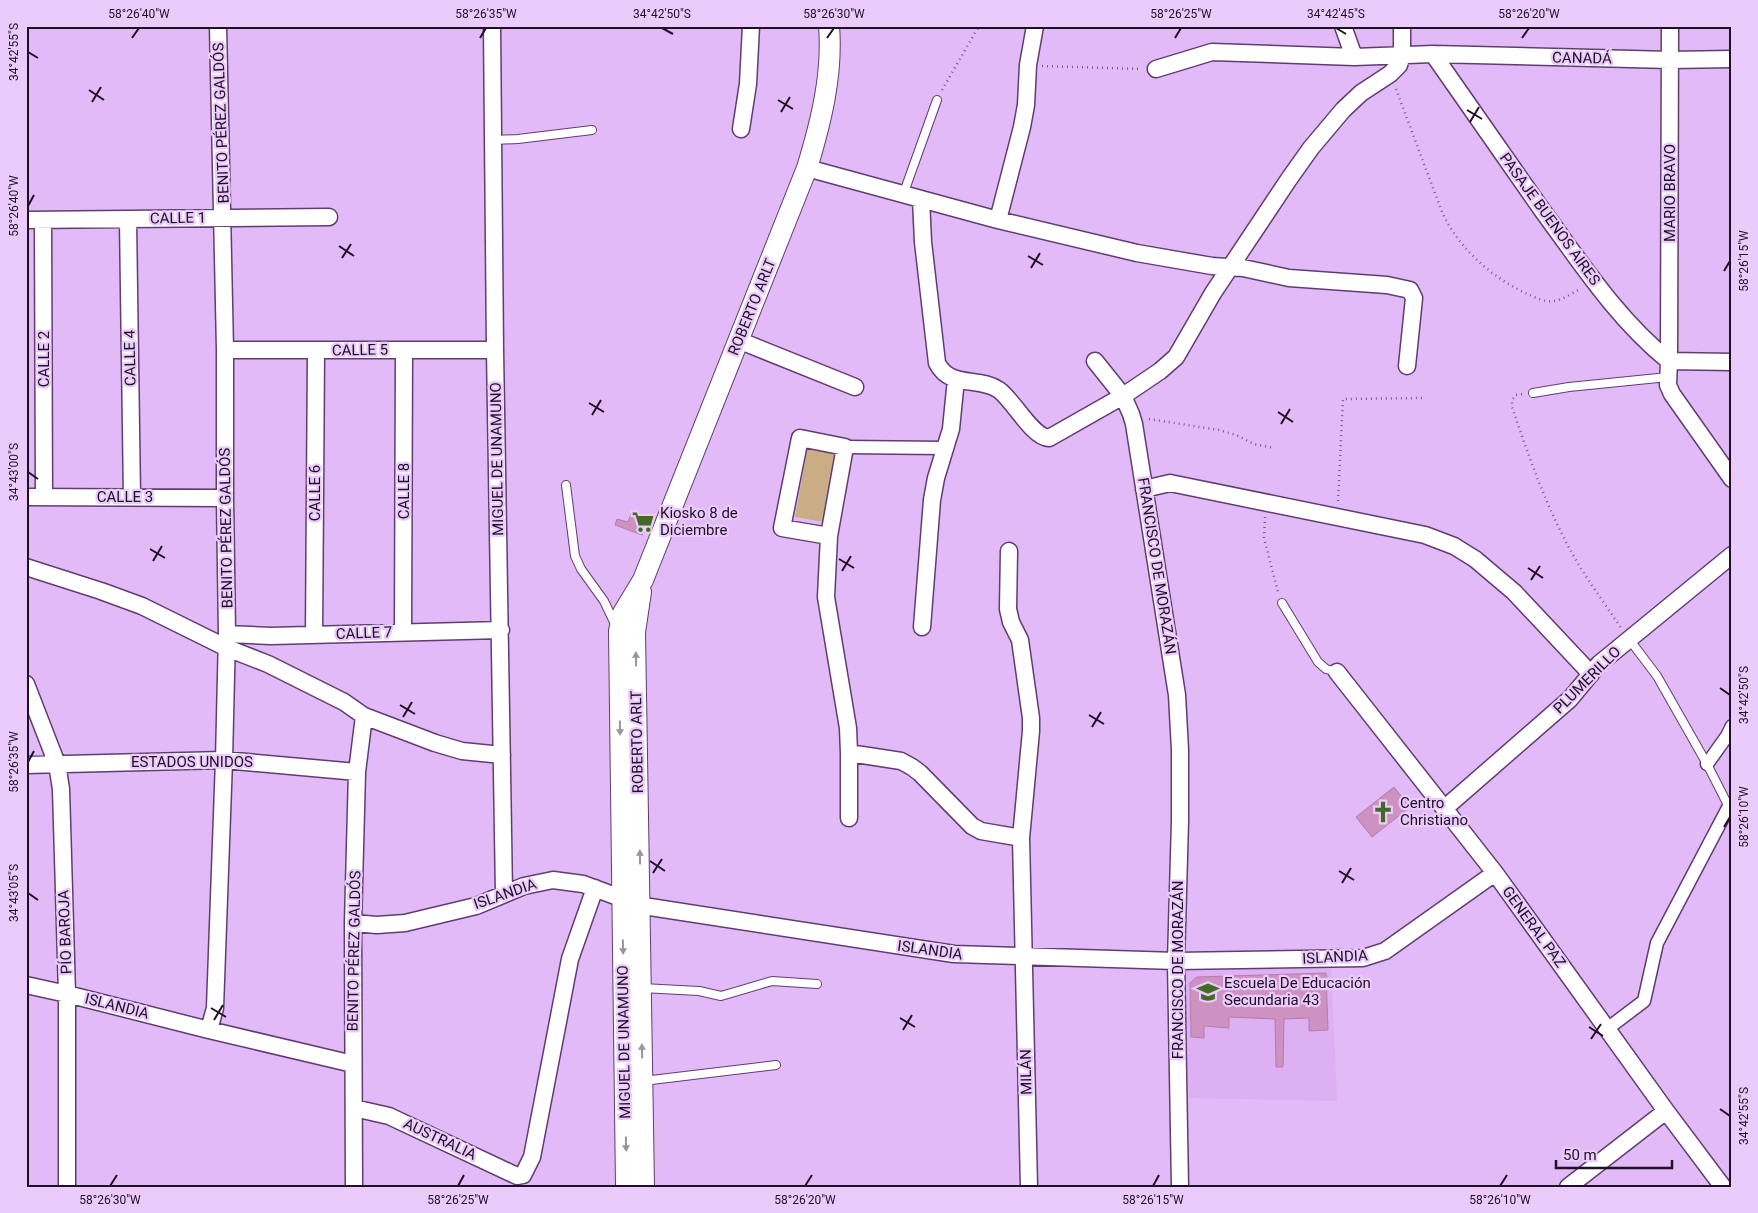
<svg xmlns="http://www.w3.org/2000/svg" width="1758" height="1213" viewBox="0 0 1758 1213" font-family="Roboto,sans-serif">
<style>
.built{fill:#ddb0f4}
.green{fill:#cbad85}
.building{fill:#cd92c1;stroke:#b57caa}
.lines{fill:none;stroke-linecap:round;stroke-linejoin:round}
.service-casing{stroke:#603d71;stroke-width:10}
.pedestrian-casing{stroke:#603d71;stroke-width:15}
.minor-casing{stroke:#603d71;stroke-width:19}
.tertiary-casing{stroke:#603d71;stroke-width:22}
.path{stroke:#775d84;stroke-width:2.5;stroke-dasharray:1 4;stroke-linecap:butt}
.service{stroke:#fff;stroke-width:8}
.pedestrian{stroke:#fff;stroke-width:12}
.minor{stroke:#fff;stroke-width:16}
.tertiary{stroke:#fff;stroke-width:20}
.oneway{fill:#9a939d}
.ticks{fill:none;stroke:#1f1026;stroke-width:2}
.labels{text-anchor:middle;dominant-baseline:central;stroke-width:4.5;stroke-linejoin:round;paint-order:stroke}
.street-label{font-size:15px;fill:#1f1026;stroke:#ebcbfc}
.poi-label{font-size:15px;fill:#1f1026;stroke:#ebcbfc;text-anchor:start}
.neatline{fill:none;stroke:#1f1026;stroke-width:2}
.ticks-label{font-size:12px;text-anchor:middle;fill:#1f1026}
</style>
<rect width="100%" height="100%" fill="#e2baf7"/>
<path class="built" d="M1331 966 1337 1101 1189 1098 1185 970Z"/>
<path class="green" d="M808 446 836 451 823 522 795 517Z"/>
<path class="building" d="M632 511 648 517 642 535 615 525 617 519 628 522Z
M1394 787 1410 807 1372 837 1356 817Z
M1326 973 1328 1030 1309 1031V1018L1284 1019 1283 1067H1276L1275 1019 1229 1017V1028L1204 1026V1038L1191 1037 1190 983 1197 977Z"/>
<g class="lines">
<g class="service-casing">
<path id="service" d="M493 140 518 139 592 130
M903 195 937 100
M1533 393 1569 387 1668 377
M566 485 575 556 581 569 604 601 616 626
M1282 603 1318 662 1326 669 1337 672
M1629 639 1657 676 1707 764 1731 811
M642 988 699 991 721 996 772 981 817 984
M643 1081 776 1065"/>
</g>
<g class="pedestrian-casing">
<path id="pedestrian" d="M845 447 944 448
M1707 764 1727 736 1732 726
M1607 1029 1644 1001 1657 943 1728 808"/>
</g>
<g class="minor-casing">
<path id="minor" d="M492 26 495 350 504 893
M1343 26 1354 57
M1670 26 1669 361 1732 362
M1433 54C1469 106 1506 158 1542 210 1581 263 1617 319 1669 361L1668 385 1672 394 1732 479
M1156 69 1212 52 1354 57 1433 54 1670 60 1732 59
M741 129 748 84 751 26
M807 168 998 220 1137 253 1212 266 1243 268 1289 278 1387 285 1410 290 1414 298 1407 366
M921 199 923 242 937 363C950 389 979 376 999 390 1014 401 1032 437 1049 438L1123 396 1095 361
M26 220 329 217
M43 220 44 497
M128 220 132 497
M998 220 1022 127 1026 105 1028 65 1035 26
M738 340 855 387
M225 350H495
M1144 489 1170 483 1425 535 1454 546 1475 559 1514 592 1591 674
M26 497 225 498
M829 536 782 528 800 438 845 447 829 536 826 597 848 728 849 753V818
M1009 551 1008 609 1011 622 1020 640 1031 718V731L1021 838 1029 1187
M26 567 101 591 142 606 227 648 268 664 344 702 364 716 435 743 462 751 502 755
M922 627 932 500 936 478 951 429 956 379
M403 632 404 350
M227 634 271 636 501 630
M314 635 316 351
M1337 672 1495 873 1666 1111 1723 1187
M26 684 57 764 61 789 67 994V1187
M849 753 901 761 912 767 920 773 972 826 981 831 1021 838
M26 765 224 760 357 772
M1445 808 1570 699 1599 664 1732 555
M353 923 377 925 405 923 476 906 524 886 553 880 583 884 640 905 650 907 954 954 1176 961 1363 958 1385 951 1495 873
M26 985 67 994 209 1030 353 1064
M209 1030 215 1008 224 760 227 634 225 498V350L218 26
M354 1108 389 1116 517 1176 523 1175 532 1157 570 959 595 888
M354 1187 353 923 357 772 364 716
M1180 1187 1176 961 1180 821V750L1177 695 1134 424 1131 414 1123 396 1160 371 1176 357 1213 293 1289 179 1311 148 1343 110 1361 93 1390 74 1399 65 1402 55V26
M1568 1187 1666 1111"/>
</g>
<g class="tertiary-casing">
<path id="tertiary" d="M641 592 635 632 644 1187
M626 1187 619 631 623 613 643 580 807 168C821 122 833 74 829 26"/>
</g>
<path class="path" d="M1042 66 1142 69
M1396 89 1442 212C1459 249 1493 279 1530 295 1536 298 1545 302 1552 301 1562 301 1572 293 1580 289
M942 90 979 26
M1522 394 1516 395 1512 400V407C1527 451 1542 495 1563 536 1579 569 1601 598 1621 628
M1149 419 1219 430 1236 435 1254 444 1274 448
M1338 501 1343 399 1425 398
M1265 517 1264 538 1278 592"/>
<use href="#service" class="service"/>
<use href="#pedestrian" class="pedestrian"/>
<use href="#minor" class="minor"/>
<use href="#tertiary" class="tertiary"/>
</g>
<defs><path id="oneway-solid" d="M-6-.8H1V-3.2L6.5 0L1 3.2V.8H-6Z" transform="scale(1.25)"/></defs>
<g class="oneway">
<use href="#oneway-solid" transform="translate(636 659) rotate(-91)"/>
<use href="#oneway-solid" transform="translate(620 728) rotate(89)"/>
<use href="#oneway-solid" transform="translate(640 857) rotate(-91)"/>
<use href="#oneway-solid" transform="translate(623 947) rotate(89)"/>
<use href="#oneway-solid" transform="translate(642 1051) rotate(-91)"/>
<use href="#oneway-solid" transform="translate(626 1144) rotate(89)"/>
</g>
<path class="ticks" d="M662 28 673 34M1336 28 1346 34M132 38 139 28M480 38 486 28M827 38 834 28M1175 38 1181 28M1522 38 1529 28M28 52 38 58M89 90 104 100M778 100 793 109M92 102 101 87M1467 110 1482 119M781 112 790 97M1470 122 1479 107M28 206 34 195M339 246 354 256M1028 256 1043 265M342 258 351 244M1031 268 1040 253M1724 271 1730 261M589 403 604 412M1278 412 1293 422M592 415 601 400M1281 424 1290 409M28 472 38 479M150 549 165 558M839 559 854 568M153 561 162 546M1528 568 1543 578M842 571 851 556M1531 580 1540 566M1720 688 1730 695M400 705 415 714M1089 715 1104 724M403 717 412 702M1092 727 1101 712M28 762 34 751M1724 827 1730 817M650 861 665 871M1339 871 1354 880M653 873 662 859M1342 883 1351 868M28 893 38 900M211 1008 226 1017M900 1018 915 1027M214 1020 223 1005M1589 1027 1603 1036M903 1030 912 1015M1591 1039 1601 1024M1720 1109 1730 1116M110 1186 117 1175M458 1186 464 1175M805 1186 812 1175M1153 1186 1159 1175M1500 1186 1507 1175"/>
<defs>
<g id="supermarket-bare" transform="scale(1.725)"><path d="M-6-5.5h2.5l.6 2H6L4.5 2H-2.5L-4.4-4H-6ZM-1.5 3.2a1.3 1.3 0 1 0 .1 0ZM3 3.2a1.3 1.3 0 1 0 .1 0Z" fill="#436a25" stroke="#ebcbfc" stroke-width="2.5" paint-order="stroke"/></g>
<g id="church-bare" transform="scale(1.725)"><path d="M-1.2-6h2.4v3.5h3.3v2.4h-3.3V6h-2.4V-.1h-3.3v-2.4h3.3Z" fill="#436a25" stroke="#ebcbfc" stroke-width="2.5" paint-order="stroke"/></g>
<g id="school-bare" transform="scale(1.725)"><path d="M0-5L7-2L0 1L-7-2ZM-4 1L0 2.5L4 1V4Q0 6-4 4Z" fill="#436a25" stroke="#ebcbfc" stroke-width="2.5" paint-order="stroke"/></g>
</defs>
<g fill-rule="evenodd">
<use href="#supermarket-bare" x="643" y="522"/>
<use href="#church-bare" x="1383" y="812"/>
<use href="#school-bare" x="1208" y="992"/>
</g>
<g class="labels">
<g class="street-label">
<text transform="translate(1582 58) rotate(1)">CANADÁ</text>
<text transform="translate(221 123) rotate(-92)">BENITO PÉREZ GALDÓS</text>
<text transform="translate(1670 193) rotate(-90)">MARIO BRAVO</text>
<text transform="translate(178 218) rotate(-1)">CALLE 1</text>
<text transform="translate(1550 219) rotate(54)">PASAJE BUENOS AIRES</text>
<text transform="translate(752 307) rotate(-68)">ROBERTO ARLT</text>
<text transform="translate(360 350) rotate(-1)">CALLE 5</text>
<text transform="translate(130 358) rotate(-91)">CALLE 4</text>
<text transform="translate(44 359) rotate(-90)">CALLE 2</text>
<text transform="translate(497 459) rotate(-91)">MIGUEL DE UNAMUNO</text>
<text transform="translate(404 491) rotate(-90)">CALLE 8</text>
<text transform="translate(315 493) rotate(-90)">CALLE 6</text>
<text x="125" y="497">CALLE 3</text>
<text transform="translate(226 528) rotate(-91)">BENITO PÉREZ GALDÓS</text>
<text transform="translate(1157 566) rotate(81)">FRANCISCO DE MORAZÁN</text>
<text transform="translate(364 633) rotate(-2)">CALLE 7</text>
<text transform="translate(1587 680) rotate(-45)">PLUMERILLO</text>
<text transform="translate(637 742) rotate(-91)">ROBERTO ARLT</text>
<text x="192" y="762">ESTADOS UNIDOS</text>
<text transform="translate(505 894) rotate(-19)">ISLANDIA</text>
<text transform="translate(1534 927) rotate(54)">GENERAL PAZ</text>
<text transform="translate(65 932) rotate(-92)">PÍO BAROJA</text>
<text transform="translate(930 950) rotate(8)">ISLANDIA</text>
<text transform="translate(354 951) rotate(-89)">BENITO PÉREZ GALDÓS</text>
<text transform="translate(1335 957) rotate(-3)">ISLANDIA</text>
<text transform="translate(1178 970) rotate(-90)">FRANCISCO DE MORAZÁN</text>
<text transform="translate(117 1006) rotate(14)">ISLANDIA</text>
<text transform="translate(624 1042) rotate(-91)">MIGUEL DE UNAMUNO</text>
<text transform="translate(1026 1072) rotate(-91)">MILÁN</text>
<text transform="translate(440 1139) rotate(25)">AUSTRALIA</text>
</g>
<g class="poi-label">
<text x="660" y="513">Kiosko 8 de<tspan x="660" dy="17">Diciembre</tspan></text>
<text x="1400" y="803">Centro<tspan x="1400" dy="17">Christiano</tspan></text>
<text x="1224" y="983">Escuela De Educación<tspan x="1224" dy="17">Secundaria 43</tspan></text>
</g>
</g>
<rect width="1758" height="1213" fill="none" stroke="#ebcbfc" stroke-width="55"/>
<path d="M1556 1160v8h116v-8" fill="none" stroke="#1f1026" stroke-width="2.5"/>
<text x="1563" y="1160" font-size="15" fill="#1f1026" stroke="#ebcbfc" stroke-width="4" paint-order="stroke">50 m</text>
<rect x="28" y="28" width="1702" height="1158" class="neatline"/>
<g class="ticks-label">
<text x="139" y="18">58°26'40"W</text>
<text x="486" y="18">58°26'35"W</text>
<text x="662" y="18">34°42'50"S</text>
<text x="834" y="18">58°26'30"W</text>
<text x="1181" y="18">58°26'25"W</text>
<text x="1336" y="18">34°42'45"S</text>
<text x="1529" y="18">58°26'20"W</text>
<text transform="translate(14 52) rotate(-90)" y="4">34°42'55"S</text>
<text transform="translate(14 206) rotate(-90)" y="4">58°26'40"W</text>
<text transform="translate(1744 261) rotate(-90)" y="4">58°26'15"W</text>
<text transform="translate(14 472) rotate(-90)" y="4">34°43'00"S</text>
<text transform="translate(1744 695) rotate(-90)" y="4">34°42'50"S</text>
<text transform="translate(14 762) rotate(-90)" y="4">58°26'35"W</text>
<text transform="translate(1744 817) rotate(-90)" y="4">58°26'10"W</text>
<text transform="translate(14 893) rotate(-90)" y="4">34°43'05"S</text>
<text transform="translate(1744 1116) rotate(-90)" y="4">34°42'55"S</text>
<text x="110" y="1204">58°26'30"W</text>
<text x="458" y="1204">58°26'25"W</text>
<text x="805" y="1204">58°26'20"W</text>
<text x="1153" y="1204">58°26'15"W</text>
<text x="1500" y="1204">58°26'10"W</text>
</g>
</svg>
